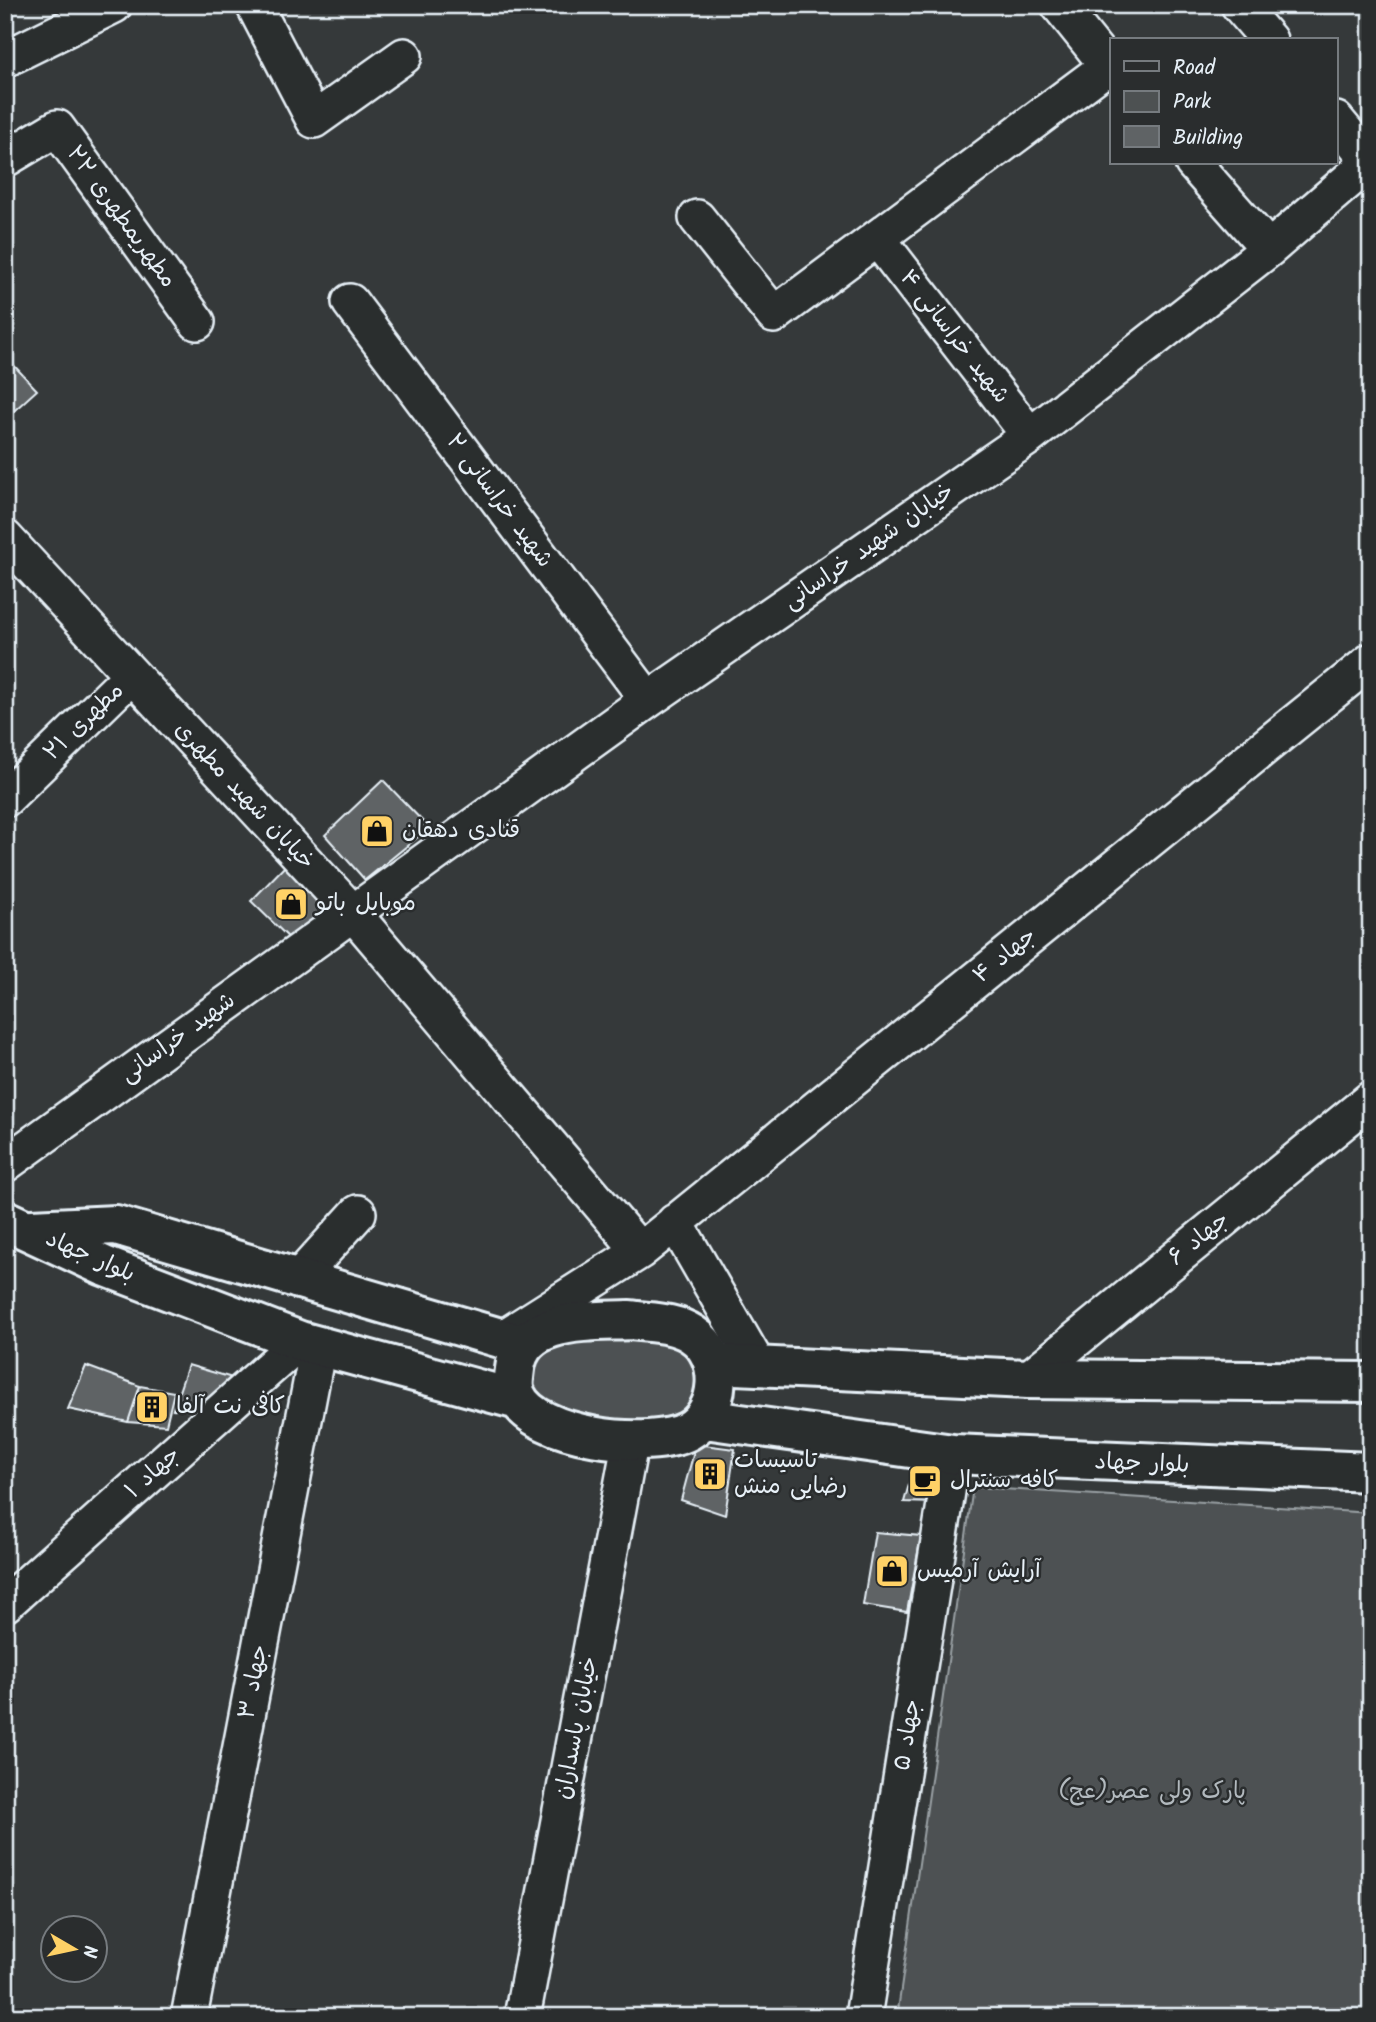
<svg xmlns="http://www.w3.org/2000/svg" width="1376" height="2022" viewBox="0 0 1376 2022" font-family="Kalam,'Playpen Sans Arabic',sans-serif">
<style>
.green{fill:#4d5152;stroke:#9aa1a5;stroke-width:2}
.building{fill:#5f6365;stroke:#e8f1f8;stroke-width:2}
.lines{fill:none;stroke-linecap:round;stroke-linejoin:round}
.minor-casing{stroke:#e8f1f8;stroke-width:40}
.major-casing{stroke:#e8f1f8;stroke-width:44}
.minor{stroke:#2a2d2e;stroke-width:35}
.major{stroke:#2a2d2e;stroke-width:38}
.labels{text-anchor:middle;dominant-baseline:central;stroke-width:5;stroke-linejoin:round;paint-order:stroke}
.street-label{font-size:23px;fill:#e8f1f8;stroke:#2a2d2e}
.poi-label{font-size:23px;fill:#e8f1f8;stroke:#2a2d2e;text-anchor:start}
.park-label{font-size:23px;fill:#b2b9be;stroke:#2a2d2e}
</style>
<rect width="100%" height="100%" fill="#35393a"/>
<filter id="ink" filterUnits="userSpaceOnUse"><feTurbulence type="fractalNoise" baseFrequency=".0143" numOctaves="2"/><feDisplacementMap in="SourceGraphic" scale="14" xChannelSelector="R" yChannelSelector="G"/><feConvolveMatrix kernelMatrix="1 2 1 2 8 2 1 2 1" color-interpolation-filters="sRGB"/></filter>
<g filter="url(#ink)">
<path class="green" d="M586 1327 703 1347 711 1399 663 1434 533 1409 520 1360Z
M973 1487 1371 1513V2017H897Z"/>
<path class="building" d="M5 356 37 390 5 419Z
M383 780 429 828 365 880 325 835Z
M289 862 331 907 296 945 251 901Z
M188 1365 236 1379 210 1412 173 1409Z
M86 1366 140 1386 128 1422 68 1409Z
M140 1386 174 1392 166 1425 128 1422Z
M696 1444 735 1449 725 1515 681 1500Z
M917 1456 945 1461 935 1503 904 1502Z
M875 1532 921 1536 907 1612 863 1605Z"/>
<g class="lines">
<g class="minor-casing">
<path id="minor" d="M254 5 314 120 404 56
M1059 5 1112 71
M1239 5 1269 40
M5 59 114 5
M1336 120 1370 161
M5 159 57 128 197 322
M1193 163 1269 249
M697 218 774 315 1108 66
M877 238 1030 436
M350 302 648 700
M5 538 352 912 640 1251
M5 799 132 675
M5 1164 648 700 1030 436 1269 249 1371 161
M675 1222 758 1366
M297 1280 358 1213
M508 1335 640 1251 1371 661
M1028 1379 1371 1099
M5 1604 300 1341
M189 2017 318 1347
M522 2017 631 1439
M863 2017 953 1454"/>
</g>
<g class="major-casing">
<path id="major" d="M5 1220 104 1266 300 1341 518 1400
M32 1229 116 1225 524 1345
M630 1320C651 1323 674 1322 692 1334 726 1356 722 1412 688 1431 651 1451 534 1438 516 1395 512 1387 514 1378 515 1369 521 1316 592 1322 630 1320Z
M714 1364 1028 1379 1371 1382
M705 1419 953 1454 1371 1472"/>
</g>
<use href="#minor" class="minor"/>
<use href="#major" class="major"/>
</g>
</g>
<defs>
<g id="shop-square" transform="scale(1.75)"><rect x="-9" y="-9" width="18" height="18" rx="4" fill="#ffd166" stroke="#2a2d2e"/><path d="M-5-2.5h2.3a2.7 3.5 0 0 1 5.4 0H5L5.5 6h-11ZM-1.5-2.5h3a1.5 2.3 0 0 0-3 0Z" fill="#111"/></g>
<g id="building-square" transform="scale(1.75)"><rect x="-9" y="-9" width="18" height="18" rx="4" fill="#ffd166" stroke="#2a2d2e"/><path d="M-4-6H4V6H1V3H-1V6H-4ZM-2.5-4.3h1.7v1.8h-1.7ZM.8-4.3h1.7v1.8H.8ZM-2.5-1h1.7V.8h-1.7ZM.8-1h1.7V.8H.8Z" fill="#111"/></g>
<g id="cafe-square" transform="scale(1.75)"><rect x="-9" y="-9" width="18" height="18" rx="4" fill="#ffd166" stroke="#2a2d2e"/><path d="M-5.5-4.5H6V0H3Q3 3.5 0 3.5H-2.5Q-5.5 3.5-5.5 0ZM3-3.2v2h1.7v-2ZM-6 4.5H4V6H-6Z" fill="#111"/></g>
</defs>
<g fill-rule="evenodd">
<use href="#shop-square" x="377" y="831"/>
<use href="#shop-square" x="291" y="904"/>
<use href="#building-square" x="152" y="1407"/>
<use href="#building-square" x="710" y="1474"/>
<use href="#cafe-square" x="925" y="1481"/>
<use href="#shop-square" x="892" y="1571"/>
</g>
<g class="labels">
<g class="street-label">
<text transform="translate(121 217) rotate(54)">مطهریمطهری ۲۲</text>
<text transform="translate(954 337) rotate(52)">شهید خراسانی ۴</text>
<text transform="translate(499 501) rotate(53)">شهید خراسانی ۲</text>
<text transform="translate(869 547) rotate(-35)">خیابان شهید خراسانی</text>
<text transform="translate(84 722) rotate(-44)">مطهری ۲۱</text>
<text transform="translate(244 796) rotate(47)">خیابان شهید مطهری</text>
<text transform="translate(1005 956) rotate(-39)">جهاد ۴</text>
<text transform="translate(178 1038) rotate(-36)">شهید خراسانی</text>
<text transform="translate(1199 1239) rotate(-39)">جهاد ۶</text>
<text transform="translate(90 1257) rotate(24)">بلوار جهاد</text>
<text transform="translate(1142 1464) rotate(2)">بلوار جهاد</text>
<text transform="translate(153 1473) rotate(-42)">جهاد ۱</text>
<text transform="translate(254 1682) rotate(-79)">جهاد ۳</text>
<text transform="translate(577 1728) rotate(-79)">خیابان پاسداران</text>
<text transform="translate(908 1735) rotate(-81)">جهاد ۵</text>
</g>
<g class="poi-label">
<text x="402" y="831">قنادی دهقان</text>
<text x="316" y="904">موبایل باتو</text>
<text x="176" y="1407">کافی نت آلفا</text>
<text x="734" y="1461">تاسیسات<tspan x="734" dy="26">رضایی منش</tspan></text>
<text x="950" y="1481">کافه سنترال</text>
<text x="917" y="1571">آرایش آرمیس</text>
</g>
<g class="park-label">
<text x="1152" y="1792">پارک ولی عصر(عج)</text>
</g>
</g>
<rect width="1376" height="2022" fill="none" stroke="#2a2d2e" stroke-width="28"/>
<rect x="14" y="14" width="1348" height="1994" fill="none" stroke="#e8f1f8" stroke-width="2.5" filter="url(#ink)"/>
<rect x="1110" y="38" width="228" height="126" fill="#2a2d2e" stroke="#767b7f" stroke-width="2"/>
<rect x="1124" y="61" width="35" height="10" fill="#2a2d2e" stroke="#767b7f" stroke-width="2"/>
<text x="1173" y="74" font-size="21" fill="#e8f1f8">Road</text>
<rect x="1124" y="91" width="35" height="21" fill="#4d5152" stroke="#767b7f" stroke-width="2"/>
<text x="1173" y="108" font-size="21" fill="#e8f1f8">Park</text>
<rect x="1124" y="126" width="35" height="21" fill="#5f6365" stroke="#767b7f" stroke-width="2"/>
<text x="1173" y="144" font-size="21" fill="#e8f1f8">Building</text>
<g transform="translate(74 1949) rotate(99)"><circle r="33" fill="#2a2d2e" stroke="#767b7f" stroke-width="2"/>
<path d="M0-5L12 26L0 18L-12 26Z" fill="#ffd166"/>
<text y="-10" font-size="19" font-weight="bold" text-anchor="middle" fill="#e8f1f8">N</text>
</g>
</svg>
